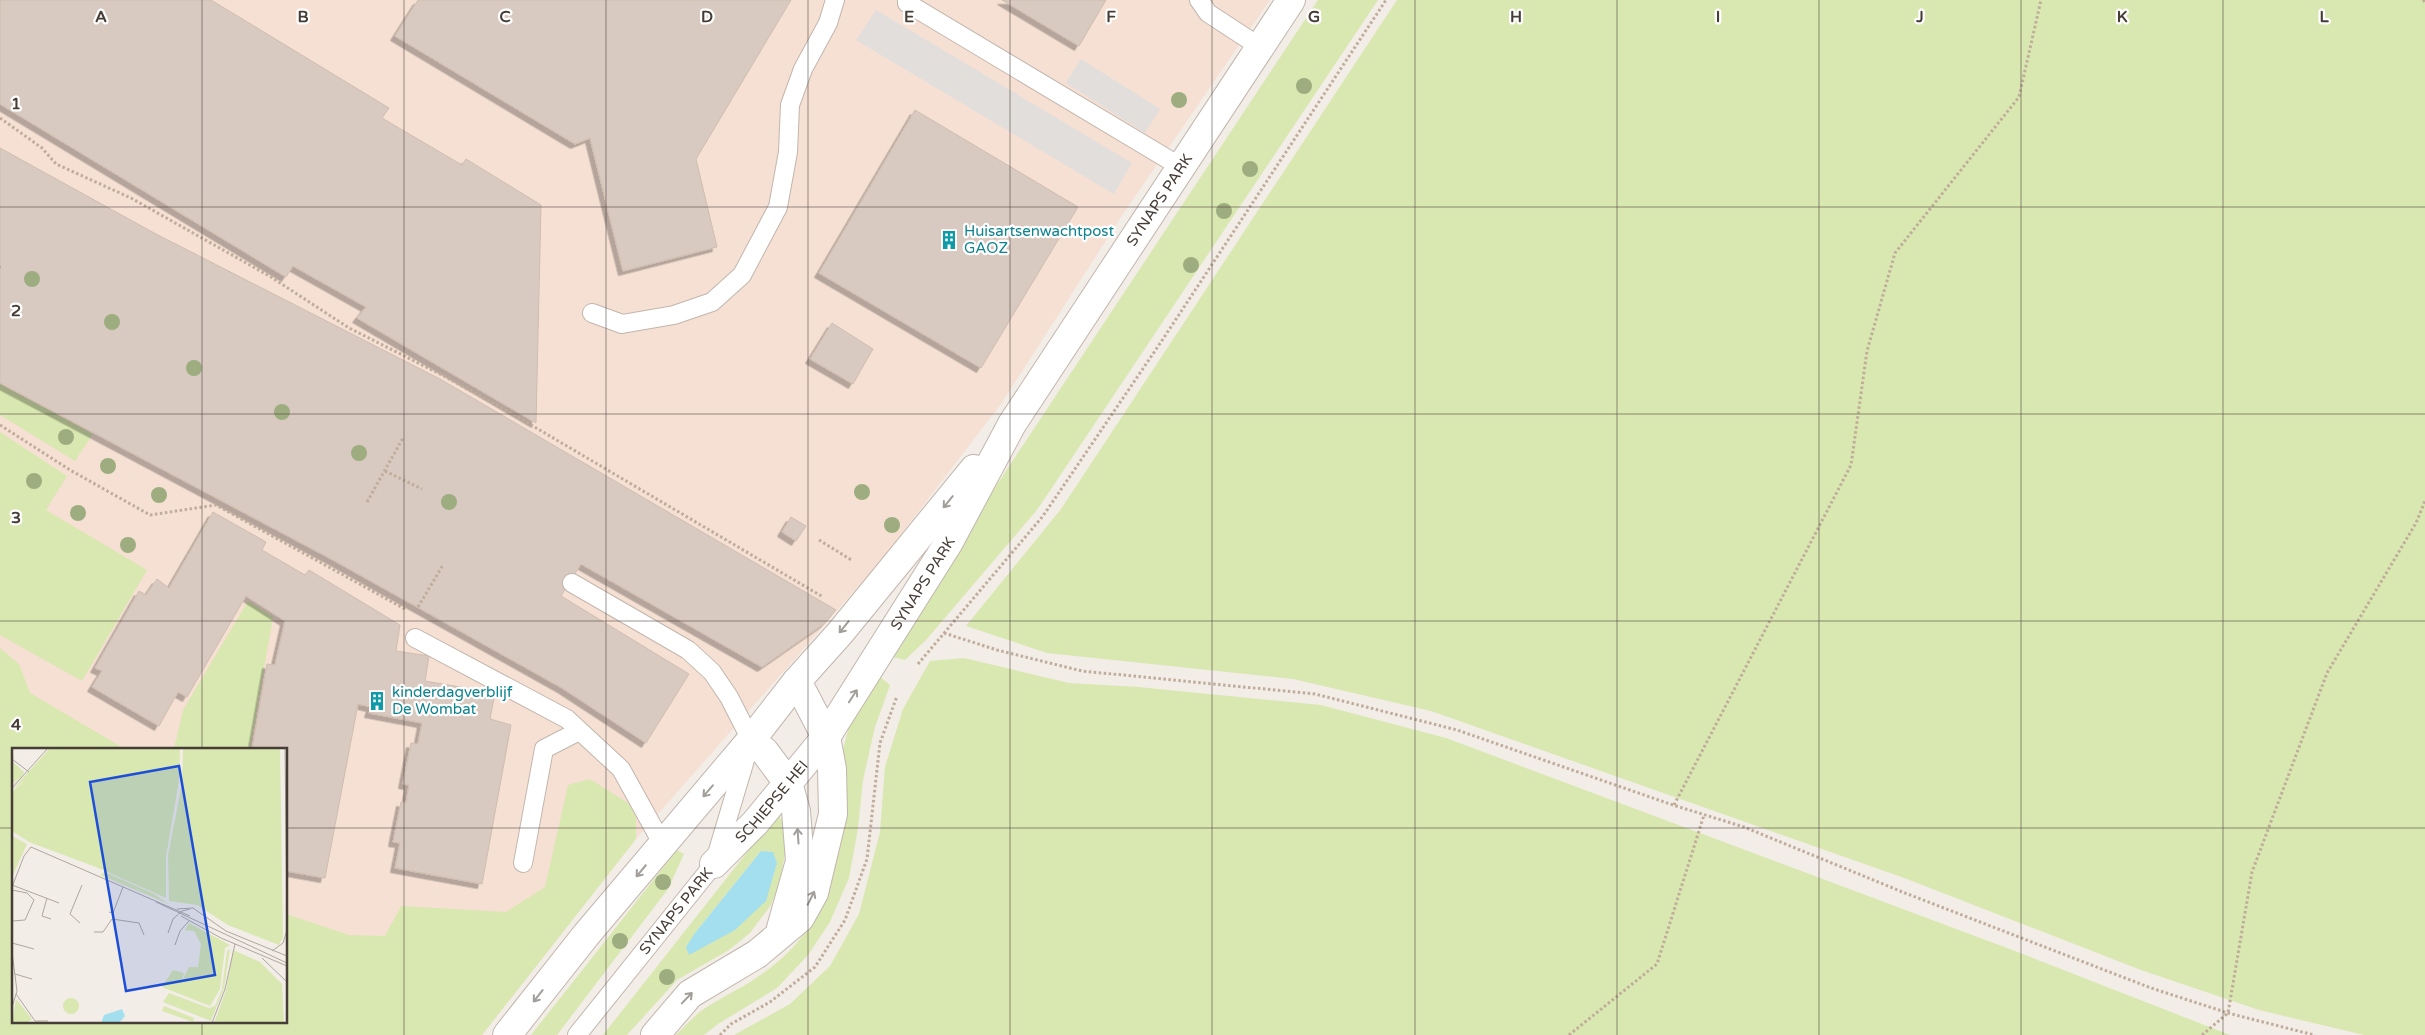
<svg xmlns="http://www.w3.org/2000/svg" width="2425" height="1035" viewBox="0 0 2425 1035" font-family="'Varela Round',sans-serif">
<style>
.commercial{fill:#f5e0d3;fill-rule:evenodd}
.green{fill:#d9e7b0;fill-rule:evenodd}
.parking{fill:#e2dedc}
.water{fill:#a4dfef}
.building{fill:#d8cac0;stroke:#d0bdb0;filter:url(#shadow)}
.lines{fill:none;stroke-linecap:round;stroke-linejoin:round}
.service-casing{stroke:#c2b6ad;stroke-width:20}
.minor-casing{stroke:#c2b6ad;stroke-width:30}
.path{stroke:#c0ac9b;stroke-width:3;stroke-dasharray:2.5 2.5;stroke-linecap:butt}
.service{stroke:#fff;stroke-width:18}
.minor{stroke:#fff;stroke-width:28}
.tree{fill:#9dad7f}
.oneway{stroke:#a29e9a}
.grid{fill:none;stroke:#463d36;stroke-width:1;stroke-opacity:0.55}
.labels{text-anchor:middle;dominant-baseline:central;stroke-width:4.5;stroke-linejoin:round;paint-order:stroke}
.street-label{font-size:15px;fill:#463d36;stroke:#fff}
.culture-label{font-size:15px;fill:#0d838f;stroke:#fff;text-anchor:start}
.inset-road{fill:none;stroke:#aea7a0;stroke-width:1}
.view{fill:#1d4ed8;fill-opacity:0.15;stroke:#1d4ed8;stroke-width:2.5}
.inset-edge{fill:none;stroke:#463d36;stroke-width:2.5}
.grid-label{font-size:16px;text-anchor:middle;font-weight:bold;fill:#463d36;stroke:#fff;stroke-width:4.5;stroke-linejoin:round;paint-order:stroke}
</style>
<defs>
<filter id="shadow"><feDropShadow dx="-4.5" dy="4.5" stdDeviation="0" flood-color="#0004"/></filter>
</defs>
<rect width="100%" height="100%" fill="#f3ede7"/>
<path class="commercial" d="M0 0H1270L1123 214 1001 404 879 563 636 839 482 1035H0ZM14 749H286V1021H14Z"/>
<path class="green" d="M1318 0H1378L1037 510 926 640 905 660 889 656 992 492Z
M1397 0H2425V1035H2364L2259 1010 2141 970 1907 879 1431 711 1293 679 1047 653 966 626 1061 509Z
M0 384 93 434 75 461 0 415Z
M0 432 67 476 46 510 147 570 82 681 0 635Z
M248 601 273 617 250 749H174L183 710Z
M0 648 19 664 30 693 125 749H14V1021H286V914L349 935 385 936 401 906 506 912 545 887 568 785 590 779 628 803 636 817V839L482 1035H0Z
M964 658 1069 683 1138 687 1321 705 1446 738 2015 951 2230 1035H734L790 1004 830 966 859 914 880 832 885 767 903 709 930 661Z
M879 676 890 685 875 727 863 780 858 828 849 878 830 922 808 955 777 988 718 1024 704 1035H676C684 1027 692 1018 701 1011 719 998 741 989 759 976 843 921 836 842 842 753L850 723Z
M778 813 786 830V848L780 882 771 905 750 933 729 950 677 980 627 1035H603ZM761 851 773 852 695 933Z
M677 850 684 854 668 889 557 1035H531Z"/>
<path class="parking" d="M876 10 1132 163 1114 194 856 40Z
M1081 59 1160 109 1145 133 1066 83Z"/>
<path class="water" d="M761 851 773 852 777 863 766 901 735 930 689 955 686 947 695 933Z"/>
<path class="building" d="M0 0H211L389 108 382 118 462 165 466 159 541 205 536 423 357 318 366 307 293 266 286 277 0 104Z
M418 0H791L696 159 717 247 623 271 590 138 575 144 395 36Z
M1002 0H1106L1079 46Z
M915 110 1078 207 981 368 819 273Z
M0 148 156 234 440 379 836 610 825 623 762 667 581 564 561 596 689 674 646 743 562 688 333 560 0 383Z
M832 323 873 349 853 384 810 359Z
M213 512 266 542 262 550 305 575 309 570 400 625 396 651 429 656 425 681 495 693 490 719 511 725 482 884 395 868 400 843 393 842 401 802 406 803 409 785 403 784 411 743 418 744 422 723 369 713 371 707 358 704 325 878 286 871V749H252L267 664 275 665 285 621 246 596 187 697 178 692 159 726 92 687 102 671 95 668 139 591 146 595 157 579 169 588Z
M791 517 806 526 796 541 782 532Z"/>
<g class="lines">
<g class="service-casing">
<path id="service" d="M907 0V3L1181 167
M1199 0 1208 13 1260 47
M592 313 622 324 674 315 712 302 742 275 778 207 788 152 790 105 803 69 828 23 835 0
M572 583 688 650 712 672 729 697 751 740 714 864 577 1035
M415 638 567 719 621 769 663 845
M523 863 544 749 579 731"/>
</g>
<g class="minor-casing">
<g id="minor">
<path d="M751 740 765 752 788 783 796 811 800 861 781 928"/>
<path id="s1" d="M714 864 755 823 826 737 949 542 1012 424 1291 0"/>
<path d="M507 1035 586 935 751 740 797 681 840 633 974 469"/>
<path d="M655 1035 690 994 757 954 800 918 814 893 833 814 832 769 826 737 797 681"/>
</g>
</g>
<path class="path" d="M2423 0 2425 2
M0 118 42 148 56 164 131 198 271 277 349 328 444 376 521 419 823 597
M0 267H1
M0 425 70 470 150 515 216 505 405 609
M385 471 422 489
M367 502 403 438
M819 540 853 561
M418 607 443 565
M944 633 997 650 1082 671 1315 694 1457 730 1673 805 1744 827 1905 893 2151 988 2228 1013 2314 1035
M918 664 1043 516 1161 342 1386 0
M1674 805 1851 465 1867 351 1895 253 2019 97 2041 0
M720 1035 731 1024 770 1002 815 967 845 920 867 859 880 743 897 696
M1569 1035 1657 964 1704 815
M2202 1035 2228 1013 2252 872 2327 673 2416 523 2425 501"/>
<use href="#service" class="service"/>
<use href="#minor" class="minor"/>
</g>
<g class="tree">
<circle cx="1304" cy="86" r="8"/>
<circle cx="1179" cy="100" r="8"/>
<circle cx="1250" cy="169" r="8"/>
<circle cx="1224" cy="211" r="8"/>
<circle cx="1191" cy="265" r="8"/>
<circle cx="32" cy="279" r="8"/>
<circle cx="112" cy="322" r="8"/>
<circle cx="194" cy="368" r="8"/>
<circle cx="282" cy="412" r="8"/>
<circle cx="66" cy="437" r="8"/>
<circle cx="359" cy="453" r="8"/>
<circle cx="108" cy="466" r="8"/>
<circle cx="34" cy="481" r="8"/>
<circle cx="862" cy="492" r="8"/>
<circle cx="159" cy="495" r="8"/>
<circle cx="449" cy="502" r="8"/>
<circle cx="78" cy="513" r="8"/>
<circle cx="892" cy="525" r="8"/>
<circle cx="128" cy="545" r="8"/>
<circle cx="663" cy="882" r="8"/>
<circle cx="620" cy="941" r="8"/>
<circle cx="667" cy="977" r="8"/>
</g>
<defs><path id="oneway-shaft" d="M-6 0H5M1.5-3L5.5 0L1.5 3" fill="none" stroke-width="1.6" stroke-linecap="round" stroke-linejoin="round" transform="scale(1.25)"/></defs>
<g class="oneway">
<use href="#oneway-shaft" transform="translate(948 502) rotate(129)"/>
<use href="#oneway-shaft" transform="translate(844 627) rotate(129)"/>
<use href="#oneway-shaft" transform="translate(853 696) rotate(-57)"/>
<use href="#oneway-shaft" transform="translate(708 791) rotate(131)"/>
<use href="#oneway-shaft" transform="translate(798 836) rotate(-94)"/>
<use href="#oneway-shaft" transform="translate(641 871) rotate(130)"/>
<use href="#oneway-shaft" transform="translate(811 898) rotate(-63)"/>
<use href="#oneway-shaft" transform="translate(538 996) rotate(128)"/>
<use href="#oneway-shaft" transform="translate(687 998) rotate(-46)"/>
</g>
<path class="grid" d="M202 0V749M404 0V1035M606 0V1035M808 0V1035M1010 0V1035M1212 0V1035M1415 0V1035M1617 0V1035M1819 0V1035M2021 0V1035M2223 0V1035M0 207H2425M0 414H2425M0 621H2425M0 828H14M286 828H2425M202 1021V1035"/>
<defs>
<g id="building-bare" transform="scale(1.5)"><path d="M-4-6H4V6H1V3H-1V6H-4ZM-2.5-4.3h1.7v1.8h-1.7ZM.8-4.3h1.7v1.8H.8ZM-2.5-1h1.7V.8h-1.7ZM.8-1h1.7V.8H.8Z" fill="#0f9aa8" stroke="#fff" stroke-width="2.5" paint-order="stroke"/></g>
</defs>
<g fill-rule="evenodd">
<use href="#building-bare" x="949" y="240"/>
<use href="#building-bare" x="377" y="701"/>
</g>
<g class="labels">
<g class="street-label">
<text stroke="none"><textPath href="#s1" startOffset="802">SYNAPS PARK</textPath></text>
<text stroke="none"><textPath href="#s1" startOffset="351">SYNAPS PARK</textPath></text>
<text stroke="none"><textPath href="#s1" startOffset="85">SCHIEPSE HEI</textPath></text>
<text transform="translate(676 911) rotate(-51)">SYNAPS PARK</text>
</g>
<g class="culture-label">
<text x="964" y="231">Huisartsenwachtpost<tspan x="964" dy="17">GAOZ</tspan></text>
<text x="392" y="692">kinderdagverblijf<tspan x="392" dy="17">De Wombat</tspan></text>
</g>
</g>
<g transform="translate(12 748)">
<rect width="275" height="275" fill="#f3ede7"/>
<path d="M38 0H168L167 33 154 109V150L84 119 17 94 0 83V44L14 31 0 42ZM171 0H268L271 189 267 197 216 177 185 157 157 153 156 107 170 35ZM0 13 12 24 11 28 0 38 9 28 0 36ZM0 88 15 96 0 129ZM93 124 142 146 157 156 88 127ZM177 175 218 197 213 200 208 241 198 258 150 239 161 222 172 225 169 235 177 219H186L189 196 182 183 173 182ZM218 201 212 240 199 273 151 254 157 245 197 260 203 258 210 241 215 203ZM221 202 248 214 270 236 272 275H202L214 242ZM51 258a8 8 0 1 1 16 0a8 8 0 1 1-16 0ZM4 251 20 271 15 275H0ZM152 258 182 270 181 274 150 263Z" fill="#d9e7b0"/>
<path d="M110 261 113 268 107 275H89L92 267Z" fill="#a4dfef"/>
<path class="inset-road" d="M273 0 275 169M0 11 17 24M0 40 36 0M19 99 178 168M0 137 47 155M0 139 12 108 19 99M0 142 15 145 22 152 13 172 0 173M35 150 30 168 39 171M144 154 275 215M165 161 181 160 214 183 275 208M97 164 101 165 111 139M169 168 209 190 275 218M68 175 58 166 70 137M82 184H91L100 171 127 175 132 187M156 185 161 171 170 163 178 161M0 195 22 201M163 197 168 183 177 173M260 203 271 195 275 182M0 204 5 243 0 259M250 210 275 234M3 226 20 231M4 246 23 273H36M200 275 213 241 223 196"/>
<path class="view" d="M167 18 203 227 114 243 78 34Z"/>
<rect width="275" height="275" class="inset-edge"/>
</g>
<g class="grid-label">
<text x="101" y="22">A</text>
<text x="303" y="22">B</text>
<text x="505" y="22">C</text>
<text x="707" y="22">D</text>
<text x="909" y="22">E</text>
<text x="1111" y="22">F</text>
<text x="1314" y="22">G</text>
<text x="1516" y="22">H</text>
<text x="1718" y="22">I</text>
<text x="1920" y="22">J</text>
<text x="2122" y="22">K</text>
<text x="2324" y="22">L</text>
<text x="16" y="109">1</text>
<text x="16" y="316">2</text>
<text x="16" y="523">3</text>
<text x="16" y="730">4</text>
</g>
</svg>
